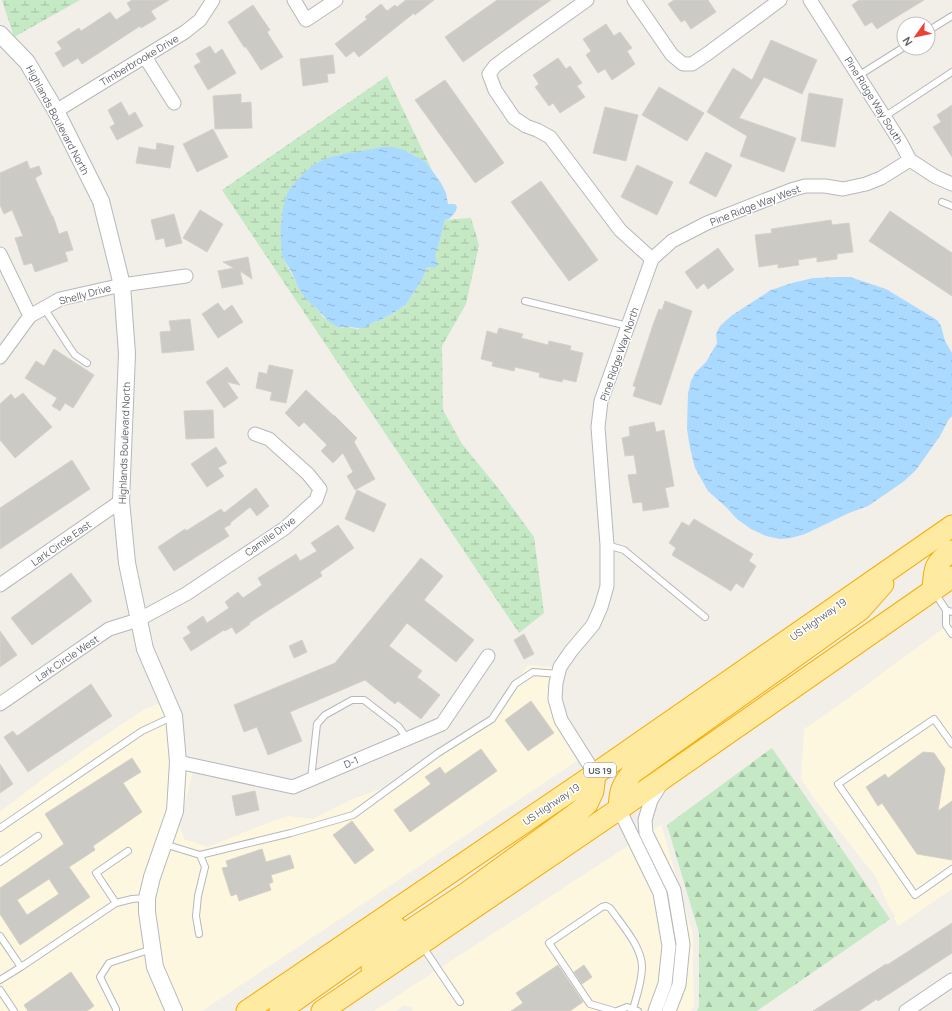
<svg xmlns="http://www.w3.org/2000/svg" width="952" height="1011" viewBox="0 0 952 1011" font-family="Manrope,sans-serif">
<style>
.commercial{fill:#fef7e0}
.forest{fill:url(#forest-firs)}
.wetland{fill:url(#wetland-marsh)}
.water{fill:url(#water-ripples)}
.building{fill:#cccac5;stroke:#d6d1c6;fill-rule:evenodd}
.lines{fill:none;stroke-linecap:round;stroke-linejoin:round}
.service-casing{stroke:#b5b8bc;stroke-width:8}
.minor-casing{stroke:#b5b8bc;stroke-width:15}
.tertiary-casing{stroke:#b5b8bc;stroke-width:18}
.trunk-casing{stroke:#f9ab00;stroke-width:23}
.service{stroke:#fff;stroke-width:6}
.minor{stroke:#fff;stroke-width:13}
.tertiary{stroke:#fff;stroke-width:16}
.trunk{stroke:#feeaa1;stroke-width:21}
.labels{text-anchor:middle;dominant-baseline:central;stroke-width:3;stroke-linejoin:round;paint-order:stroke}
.shield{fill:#fff;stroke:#8f9295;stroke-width:1}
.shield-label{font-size:9px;font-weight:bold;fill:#5f6368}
.street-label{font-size:10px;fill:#5f6368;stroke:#fff}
</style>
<defs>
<pattern id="forest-firs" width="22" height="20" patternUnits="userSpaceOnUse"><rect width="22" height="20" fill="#c5e8c5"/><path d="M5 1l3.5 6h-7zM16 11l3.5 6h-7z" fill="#a3c0a4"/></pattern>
<pattern id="wetland-marsh" width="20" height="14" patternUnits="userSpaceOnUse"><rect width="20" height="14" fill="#c5e8c5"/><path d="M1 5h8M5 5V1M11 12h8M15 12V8" fill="none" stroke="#a3c0a4"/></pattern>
<pattern id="water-ripples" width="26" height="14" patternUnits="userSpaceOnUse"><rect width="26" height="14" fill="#aadaff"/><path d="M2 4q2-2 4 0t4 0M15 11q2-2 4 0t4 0" fill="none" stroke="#8eb4d2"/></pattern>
</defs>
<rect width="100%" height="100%" fill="#f1efe8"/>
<path class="commercial" d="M952 622V889L898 926 894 918 895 916 890 909 875 876 816 801 801 779 804 729 828 713Z
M528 665 554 667 547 687 549 693V699L555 724 577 761 202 1011H182L177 1002 161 964 153 911 154 898 184 770 193 772 179 824 184 839 208 847 260 826 288 816 313 819 353 799 386 787 424 761 478 728 504 698Z
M160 703 167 719 171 762 169 767 170 768 168 810 145 876 166 1011H0V812L51 773 119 726 145 709Z
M663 824 662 827 693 935V969L694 1005 691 1011H669L679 985 674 890 646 833Z
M634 842 661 894 669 946 655 1011H413L411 1007 403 1006 396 1011H374Z"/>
<path class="forest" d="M772 748 890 919 757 1011H697L699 1006V933L667 825Z"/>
<path class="wetland" d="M2 0H80L14 37Z
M387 76 432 170 426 162 404 150 381 147 369 150 338 155 323 160 313 166 294 184 288 193 285 200 281 234V242L284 260 303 295 319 311 323 317 342 328 348 327 358 329 370 325 373 322 379 321 398 310 406 304 422 280 427 267 434 268 436 260 435 253 440 240 445 220 471 218 479 245 466 304 442 346 443 410 462 444 498 488 534 537 544 613 519 633 222 190Z"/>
<path class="water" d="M381 147H392L404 150 426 162 441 183 446 193 448 204H455L457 207C456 213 451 219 445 220 443 226 442 233 440 240 437 251 433 254 438 265L434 268 427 267 422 280 406 304 398 310 379 321 373 322C367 329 359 329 351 327 346 326 342 329 336 326 327 321 323 315 316 308 312 304 307 300 303 295 298 288 295 279 291 271 289 267 286 264 284 260 278 247 281 208 287 194 291 185 305 171 314 165 333 152 359 153 381 147Z
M838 277H850L886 289 937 320 941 326 945 341 952 353V416L949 419 940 436 916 470 903 482 868 506 849 513 805 534 791 538 780 539 766 536 751 529 737 519 726 507 708 491 695 468 690 448 687 429 688 393 691 381 695 373 706 362 717 343 716 334 720 326 731 316 771 290 792 283 813 278Z"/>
<path class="building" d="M132 0H169L151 11 156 19 141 28 140 26 82 64 78 58 63 67 55 53 62 49 57 42 79 28 81 31 110 12 116 20 131 10 127 3Z
M406 0H434L415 15 414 13 359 57 354 51 346 57 335 44 367 19 365 17 381 4 387 11 395 5 397 7Z
M497 0H551L463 62 445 37Z
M674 0H708L716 12 691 29 685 20 681 22 668 4Z
M859 0H924L877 29 872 22 865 26 852 5Z
M253 5 270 30 267 32 283 57 261 70 246 47H244L228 22Z
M606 24 614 36 620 32 632 48 627 51 635 64 612 80 605 69 598 73 586 55 591 51 583 39Z
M771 40 817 60 802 94 764 77 739 118 796 138 784 172 740 156 747 136 707 112 733 68 752 80Z
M210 46 215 54 222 49 236 73 208 90 194 66 201 62 196 54Z
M333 55 335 73 327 74 328 82 303 86 300 59Z
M558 58 566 69 570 66 582 83 577 86 585 97 560 113 553 103 549 106 535 87 539 84 533 75Z
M445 80 504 163 475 183 415 100Z
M659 87 704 113 687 141 642 115Z
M809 93 843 99 835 147 801 141Z
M241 94V103L251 102 252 128 215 129 213 96Z
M121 102 129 116 135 112 143 126 117 140 110 127 115 124 108 110Z
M952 105V157L933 127 941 122 937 115Z
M605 107 638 115 626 161 593 153Z
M213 129 228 157 197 172 183 144Z
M157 143 174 146 170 168 136 163 139 147 156 150Z
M706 152 732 165 716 197 689 183Z
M27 161 30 169 39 166 42 174 35 178 52 216H53L59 234 67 231 73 250 65 252 68 261 35 272 32 263 24 265 15 238 23 236 12 210 4 214 0 205V173Z
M637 165 673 182 657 215 621 197Z
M541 181 598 260 569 281 511 202Z
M200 210 223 224 207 252 183 238Z
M890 211 952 253V296L869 241Z
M174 214 182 243 166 247 164 238 156 240 151 220Z
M831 220 832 225 849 223 853 252 837 254V259L817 262V257L798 260 799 265 778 268V264L759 267 755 235 772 233 771 229Z
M718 248 734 270 708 289 704 283 697 289 685 272Z
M248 257 252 279 240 271 243 284 222 288 218 271 234 268 223 262Z
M665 301 692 311 661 405 633 396 636 387 633 386 653 325 659 309 662 310Z
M218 303 224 311 232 305 243 322 218 338 202 314Z
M190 319 194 350 162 353 160 332 171 331 169 321Z
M499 328 523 334 521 338 548 345 549 341 571 346 570 350 583 353 576 382 563 379 562 382 539 377 540 373 515 367 514 371 492 366 493 362 481 359 487 331 497 334Z
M54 349 94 375 73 408 65 403 60 411 52 406 57 398 25 378 36 361 44 366Z
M269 365 293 370 286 403 270 400 272 392 256 388 259 372 267 374Z
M227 367 240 385 227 382 238 398 224 408 206 382Z
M306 390 334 416V415L357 438 354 442 375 479 355 490 347 476 353 472 343 453 333 463 321 451 327 445 304 422 299 427 285 413Z
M23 393 52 427 15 458 0 440V404L11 394 15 399Z
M213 410 214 438 186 439 184 411Z
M654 422 656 432 664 430 674 486 665 488 669 507 643 511 642 502 633 503 628 475 637 474 634 455 625 456 622 438 630 436 629 427Z
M216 447 227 463 218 468 224 476 207 487 191 464Z
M72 460 90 489 0 549V508Z
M256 488 269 506 257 516 250 507 230 523 231 524 224 528 229 536 174 571 158 547 185 529 186 531 221 509 224 513Z
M357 490 386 504 374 532 345 519Z
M694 519 753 554 749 561 756 566 743 588 736 583 731 591 672 555 676 548 669 543 682 522 689 526Z
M338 525 354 548 320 572 322 576 249 623 250 624 236 634 232 627 225 631 224 630 191 651 183 638 191 633 187 627 203 616 207 623 229 608 225 602 238 592 243 598 262 585 258 578 296 554 300 561 317 551 311 543Z
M421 558 443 576 424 600 474 640 456 662 407 623 389 646 422 671 417 677 440 695 421 719 398 701 395 704 365 680 290 712 302 741 268 755 257 727 244 732 234 705 335 663Z
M71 573 92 601 32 645 11 618Z
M0 631 17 655 0 667Z
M524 634 534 654 524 659 514 640Z
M302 640 307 652 294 658 289 646Z
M91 684 112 716 28 772 4 737 13 731 17 736Z
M531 701 554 733 528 751 505 720Z
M481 749 497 771 410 832 394 810 431 784 425 777 440 767 445 774Z
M923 752 934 753 945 769 938 811 952 801V860L917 854 882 803 878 806 866 787 885 774 888 778Z
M132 758 141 772 123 783 142 812 93 846 95 850 69 867 90 897 20 945 0 914V888L64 844 45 814ZM49 879 59 894 27 915 17 900Z
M0 764 13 784 0 793Z
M255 791 259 810 236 816 232 796Z
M352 821 374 850 355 864 333 835Z
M262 849 266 862 290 855 294 868 271 875 273 882 269 884 271 890 239 901 237 894 231 896 222 868 228 867 226 861Z
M952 923V953L906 983 878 1001 877 999 859 1011H813L886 964 887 965Z
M558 965 583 1002 570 1011H511L523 1003 516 993Z
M584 965 592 977 582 984 574 972Z
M71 972 94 1006 87 1011H28L24 1005Z"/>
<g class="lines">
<g class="service-casing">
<path id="service" d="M928 31 952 16
M858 76 904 47
M884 117 952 72
M942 202 952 206
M525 301 628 326
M44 308 70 348 75 355 87 363
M607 545 624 550 705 617
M935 593 946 610 952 612
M946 610V625L952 634
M952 744 934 719 838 784 915 895 952 869
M311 779 317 724 325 715 352 700H364L399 727 407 739
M0 828 142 731 172 717
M164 844 200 855 291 833 353 815 438 753 492 719 515 684 533 672 559 674
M0 862 38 836
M116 903 96 873 128 851
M199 934 196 916 198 896 205 867 200 855
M0 936 21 967 116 903 132 899 146 898
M423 947 460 1002
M0 980 21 967
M0 990 14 1011
M116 1011V1009L100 977 109 963 152 949
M614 1011 590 1004 549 943 602 907 606 906 610 908C622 925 642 947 642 967 642 981 637 995 633 1009
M617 1011 627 1007 638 1011"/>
</g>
<g class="minor-casing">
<path id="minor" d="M294 0 306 20 336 0
M587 0 511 54 495 66 489 74 495 90 514 118 526 126 537 130 550 137 620 230 652 259
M634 0 672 55 683 64H692L707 54 780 0
M810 0 901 143 910 160 936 177 952 184
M145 57 174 103
M56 111 185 32 200 20 213 0
M0 254 30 316
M0 357 30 316 60 299 122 285 186 276
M0 585 121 501
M0 704 109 629 138 620 186 594 285 528 316 500 320 489 308 474 269 439 255 434
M178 762 293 787 442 724 488 656
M595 774 561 720 555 699 556 683 560 667 571 651 593 625 601 607 607 586V545L598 427 601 401 652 259 672 241 707 223 791 190 805 186H825L843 189 866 184 881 178 910 160
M661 784 651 800 645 820 646 833 674 890 683 944 679 985 669 1011
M619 809 660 893 669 946 665 984 655 1011
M906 1011 952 980"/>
</g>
<g class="tertiary-casing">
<path id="tertiary" d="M0 34 27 62 56 111 101 201 122 285 127 354 121 501 127 563 145 649 174 716 178 762 175 811 152 877 147 898V912L155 967 174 1011"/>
</g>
<g class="trunk-casing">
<path id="trunk" d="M933 591C934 569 934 563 952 551
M619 809C620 791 621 787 632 773L860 610 883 584
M372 968 397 939 468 892 578 812 587 804 593 791 595 774
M247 1011 595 774 952 526
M280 1011 397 928
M322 1011 619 809 952 577"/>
</g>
<use href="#service" class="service"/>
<use href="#minor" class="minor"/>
<use href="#tertiary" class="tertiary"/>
<use href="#trunk" class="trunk"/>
</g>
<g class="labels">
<rect class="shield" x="584" y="763" width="32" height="14" rx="3"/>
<g class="shield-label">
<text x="600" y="770">US 19</text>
</g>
<g class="street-label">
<text transform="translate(139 60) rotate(-31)">Timberbrooke Drive</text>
<text transform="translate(874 100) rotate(58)">Pine Ridge Way South</text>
<text transform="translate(58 120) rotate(62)">Highlands Boulevard North</text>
<text transform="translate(755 205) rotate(-21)">Pine Ridge Way West</text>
<text transform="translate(85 294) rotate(-15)">Shelly Drive</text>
<text transform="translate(619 354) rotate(-71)">Pine Ridge Way North</text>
<text transform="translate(124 443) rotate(-88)">Highlands Boulevard North</text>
<text transform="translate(270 536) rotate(-36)">Camille Drive</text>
<text transform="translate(61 543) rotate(-35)">Lark Circle East</text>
<text transform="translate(818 619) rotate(-35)">US Highway 19</text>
<text transform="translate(67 658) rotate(-34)">Lark Circle West</text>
<text transform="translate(351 762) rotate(-23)">D-1</text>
<text transform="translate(551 804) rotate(-34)">US Highway 19</text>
</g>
</g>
<g transform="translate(916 36) rotate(237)"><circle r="19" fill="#ffffff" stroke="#bfc1c3"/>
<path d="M0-3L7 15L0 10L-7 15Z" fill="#ea4335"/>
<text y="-6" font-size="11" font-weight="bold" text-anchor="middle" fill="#5f6368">N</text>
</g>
</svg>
